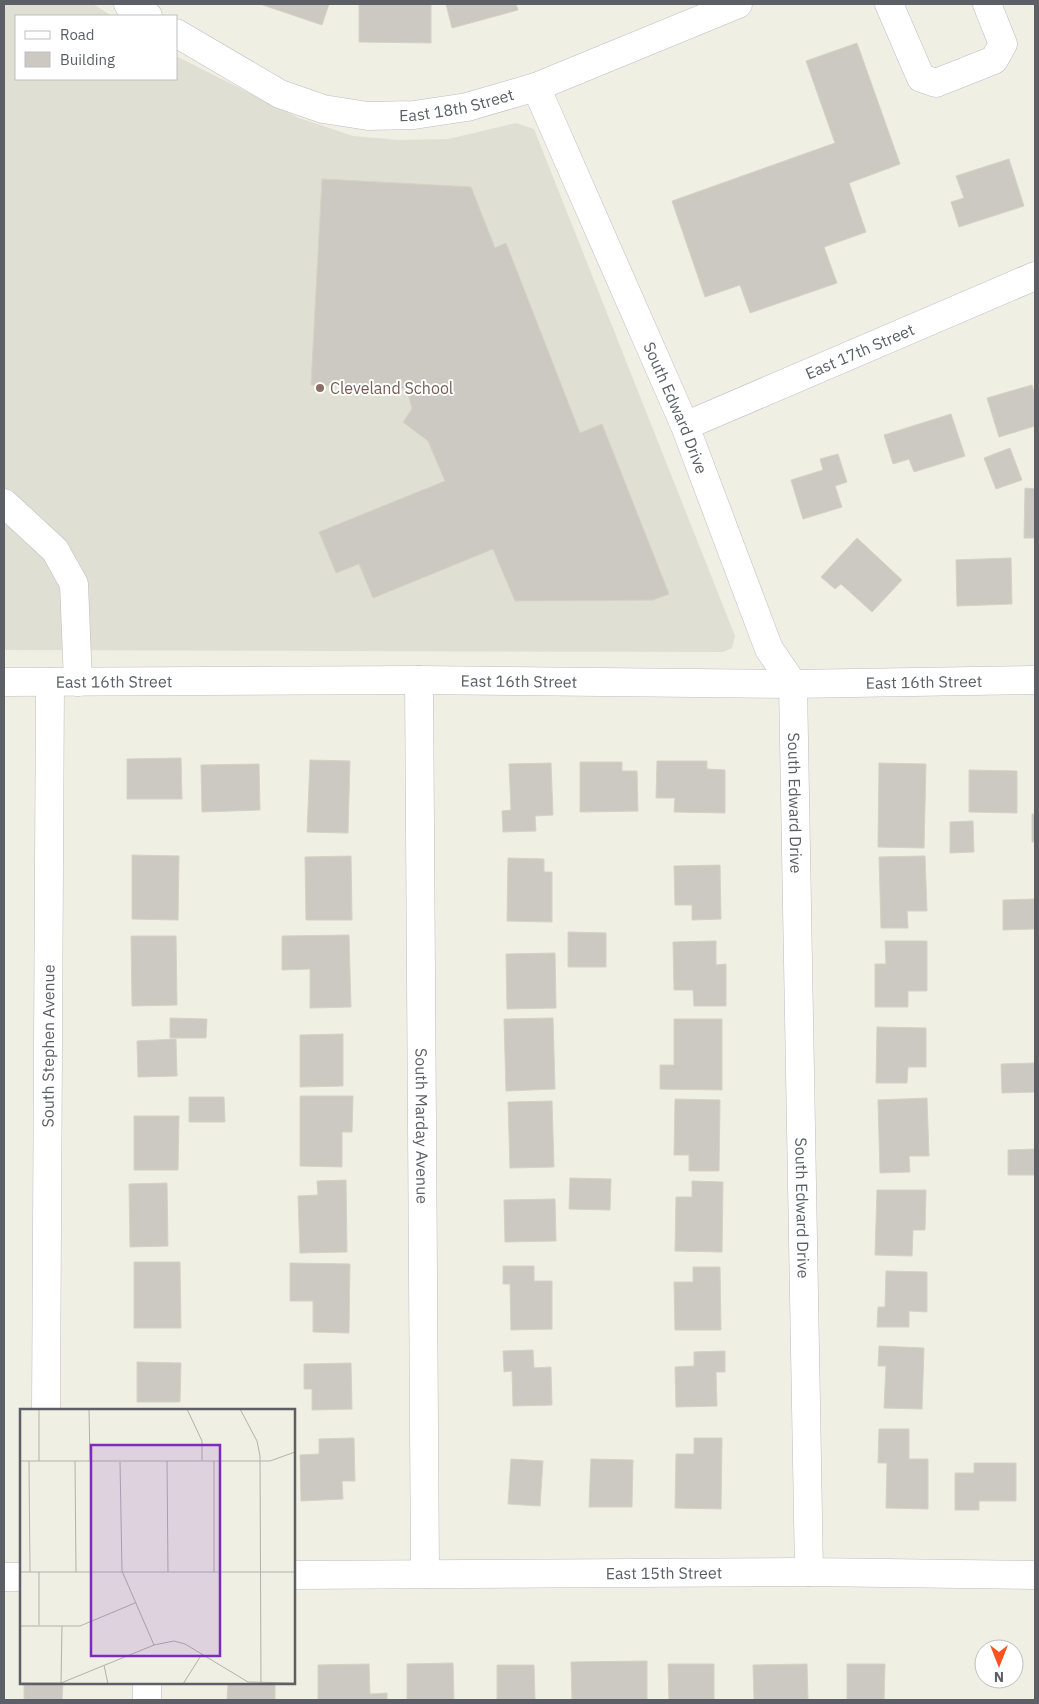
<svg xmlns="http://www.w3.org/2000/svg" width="1039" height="1704" viewBox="0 0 1039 1704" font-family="'IBM Plex Sans',sans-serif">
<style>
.education{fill:#e0dfd3}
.building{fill:#cbc9c1;stroke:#d5d2c2}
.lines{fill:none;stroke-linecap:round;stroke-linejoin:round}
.minor-casing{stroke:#bcbdc4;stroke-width:29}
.minor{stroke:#fff;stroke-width:28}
.education-dot{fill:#8d6e63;stroke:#fff;stroke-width:2}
.labels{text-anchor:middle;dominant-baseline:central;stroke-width:4;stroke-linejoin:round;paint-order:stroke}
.street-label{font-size:16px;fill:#5c5f66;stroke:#fff}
.education-label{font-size:16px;fill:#785e54;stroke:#fff;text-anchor:start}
.inset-road{fill:none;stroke:#b1b1ae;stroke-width:1}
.view{fill:#7b2cbf;fill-opacity:0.15;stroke:#7b2cbf;stroke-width:2.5}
.inset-edge{fill:none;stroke:#5c5f66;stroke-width:2.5}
</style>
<rect width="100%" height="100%" fill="#f0efe4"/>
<path class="education" d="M4 4H93L112 16H16V79H176V56L299 118 353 136 399 140 448 139 516 123 534 129 735 636 732 648 723 652 4 650Z"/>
<path class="building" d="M260 4H329L322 25Z
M359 4H431V43L359 42Z
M446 4H516L518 10 452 28Z
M857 43 900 164 849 183 866 232 824 247 837 283 750 313 740 285 705 297 672 201 835 143 806 61Z
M1009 159 1024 206 959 227 951 202 964 198 956 176Z
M322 179 471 187 495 248 506 243 580 433 602 424 669 594 653 600 515 601 493 549 373 598 359 564 336 573 319 532 445 481 428 441 403 422 412 409 407 389 311 385Z
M1032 385 1035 396V426L999 437 987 398Z
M951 414 965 456 914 472 909 459 893 464 884 435Z
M1010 448 1022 480 996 489 984 458Z
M838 454 847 482 835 486 842 507 803 519 791 480 823 470 820 459Z
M1025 488 1035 489V538H1024Z
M857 538 902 580 872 612 841 584 835 589 821 577Z
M1011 558 1012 604 957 606 956 560Z
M181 758 182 799H127V759Z
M310 760 350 761 348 833 307 832Z
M657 761H707V769L725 770V813L674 812 675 798H656Z
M580 762H622V771H637L638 811 580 812Z
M551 763 553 815 535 816 536 831 503 832 502 811 511 810 509 764Z
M879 763 926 764 924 848 878 847Z
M259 764 260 810 202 812 201 765Z
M969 770 1017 771V813L969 812Z
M1032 814H1035V842H1032Z
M973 821 974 852 950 853V822Z
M132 855 179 856 178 920 132 919Z
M351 856 352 920H306L305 857Z
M925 856 927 911H907L908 928H881L879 857Z
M508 858 544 859V872H552V922L507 921Z
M720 865 721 919 692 920V905H675L674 866Z
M1034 899V929L1003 930V900Z
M568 932 606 933V967H568Z
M349 935 351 1007 310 1008V969L282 970V936Z
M131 936H176L177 1005 132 1006Z
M716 941V965L726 964V1006H694L693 990H674L673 942Z
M885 941H927V991H908V1007H875V964H886Z
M555 953 556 1008 507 1009 506 954Z
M170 1018 207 1019 206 1038H170Z
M553 1018 555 1089 506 1091 504 1019Z
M674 1019H722V1090L660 1089V1065H674Z
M877 1027 926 1028V1067H908L907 1083H876Z
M343 1034V1086L300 1087V1035Z
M176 1039 177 1076 138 1077 137 1041Z
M1035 1063V1092L1002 1093 1001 1064Z
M300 1096H353L352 1132H342V1167L300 1166Z
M189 1097H224L225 1122H189Z
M927 1098 929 1156H909L910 1172 880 1173 878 1100Z
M675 1099 720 1100 719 1171H689V1155H674Z
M552 1101 554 1167 510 1168 508 1102Z
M134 1116H179L178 1170H134Z
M1035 1149V1175H1008V1150Z
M570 1178 611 1179 610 1210 569 1209Z
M346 1180 347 1252 300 1253 298 1196 318 1195 317 1181Z
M692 1181 723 1182 722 1252 675 1251 676 1197H692Z
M167 1183 168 1246 130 1247 129 1184Z
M877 1190H926L925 1230H913L912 1256 875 1255Z
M555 1199 556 1241 505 1242 504 1200Z
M134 1262H180L181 1328H134Z
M290 1263 350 1264 349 1333 313 1332V1301H290Z
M503 1266H534V1281H552V1329L511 1330 510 1284H503Z
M693 1267H720L721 1330H675L674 1282H693Z
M886 1271 927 1272V1312L909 1311V1327H877L878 1307H885Z
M879 1346 924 1348 922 1409 884 1408 886 1366H878Z
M533 1350 534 1368 551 1367 552 1405 513 1406 512 1371 504 1372 503 1351Z
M725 1351V1372H716L717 1406 676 1407 675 1367 694 1366V1352Z
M137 1362 181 1363 180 1402H137Z
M351 1363 352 1409 312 1410V1389H304V1364Z
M879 1429H909V1459H928V1509L886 1508 887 1463H878Z
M354 1438 355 1481H342L343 1499 301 1501 300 1455 319 1454V1439Z
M694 1438H722L721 1509 675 1508 676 1454H694Z
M511 1459 543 1461 540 1506 508 1504Z
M591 1459 633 1460 632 1507H589Z
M974 1463H1016V1501H979V1510H955V1473H974Z
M647 1661V1700H572L571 1662Z
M453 1663 454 1700H407V1664Z
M369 1664 370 1694 387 1693V1700H318V1665Z
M668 1664H714V1700H669Z
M807 1664 808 1700H754L753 1665Z
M847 1664H885L884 1700H847Z
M497 1665H534L535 1700H497Z
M24 1683H63L62 1700H24Z
M228 1683H275V1700H227Z"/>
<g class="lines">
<g class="minor-casing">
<g id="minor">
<path d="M128 4 148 16"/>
<path d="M889 4 921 78 936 83 994 60 1003 44 987 4"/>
<path id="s1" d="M176 33 280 94 323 109 368 116 414 115 467 107 536 87 738 4"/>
<path id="s2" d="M536 87 685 426 769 649 793 684 809 1572"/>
<path id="s3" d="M685 426 1035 276"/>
<path d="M4 503 55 550 74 584 78 682"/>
<path id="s4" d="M419 680 425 1574"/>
<path id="s5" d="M4 682 419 680 793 684 1035 680"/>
<path id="s6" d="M46 1410 50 682"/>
<path id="s7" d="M294 1575 809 1572 1035 1575"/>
<path d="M4 1577H21"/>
<path d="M147 1683V1700"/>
</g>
</g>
<use href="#minor" class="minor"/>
</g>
<circle class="education-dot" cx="320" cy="388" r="5"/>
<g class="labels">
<g class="street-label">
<text stroke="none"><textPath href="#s1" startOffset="301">East 18th Street</textPath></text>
<text stroke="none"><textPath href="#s3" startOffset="190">East 17th Street</textPath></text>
<text stroke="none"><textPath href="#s2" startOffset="350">South Edward Drive</textPath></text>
<text stroke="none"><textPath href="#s5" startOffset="110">East 16th Street</textPath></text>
<text stroke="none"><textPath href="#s5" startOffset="515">East 16th Street</textPath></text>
<text stroke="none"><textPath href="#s5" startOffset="920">East 16th Street</textPath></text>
<text stroke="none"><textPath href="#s2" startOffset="770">South Edward Drive</textPath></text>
<text stroke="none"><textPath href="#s6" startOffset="364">South Stephen Avenue</textPath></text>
<text stroke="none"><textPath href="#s4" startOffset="446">South Marday Avenue</textPath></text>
<text stroke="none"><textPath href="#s2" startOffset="1175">South Edward Drive</textPath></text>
<text stroke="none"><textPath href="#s7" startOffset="370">East 15th Street</textPath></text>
</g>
<g class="education-label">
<text x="330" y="388">Cleveland School</text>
</g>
</g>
<g transform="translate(20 1409)">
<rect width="275" height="275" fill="#f0efe4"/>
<path class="inset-road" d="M19 0V52M69 0 70 52M167 0 182 32V52M220 0 237 32 240 47 241 275M0 52H250L275 43M9 52 10 163M55 52 56 163M147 52 148 163M100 53 102 162 134 236M0 163H275M194 163V52M19 216V163M0 217H60L115 194M84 256 88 275M0 274H41L134 236 154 232 165 235 228 273 275 274M41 275 42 217M163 275 182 245"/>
<path class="view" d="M71 36H200V247H71Z"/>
<rect width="275" height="275" class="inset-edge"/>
</g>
<rect width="1039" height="1704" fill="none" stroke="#5c5f66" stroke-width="10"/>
<rect x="15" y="15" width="162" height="65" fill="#ffffff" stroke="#bebfc2"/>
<rect x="25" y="31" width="25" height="8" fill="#ffffff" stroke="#bebfc2"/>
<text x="60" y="40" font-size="15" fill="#5c5f66">Road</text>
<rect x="25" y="52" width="25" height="15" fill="#cbc9c1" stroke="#bebfc2"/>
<text x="60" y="65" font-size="15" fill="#5c5f66">Building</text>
<g transform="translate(999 1664) rotate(180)"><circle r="24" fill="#ffffff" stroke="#bebfc2"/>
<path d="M0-4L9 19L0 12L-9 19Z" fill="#f85422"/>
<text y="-8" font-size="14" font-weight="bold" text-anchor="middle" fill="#5c5f66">N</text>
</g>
</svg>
